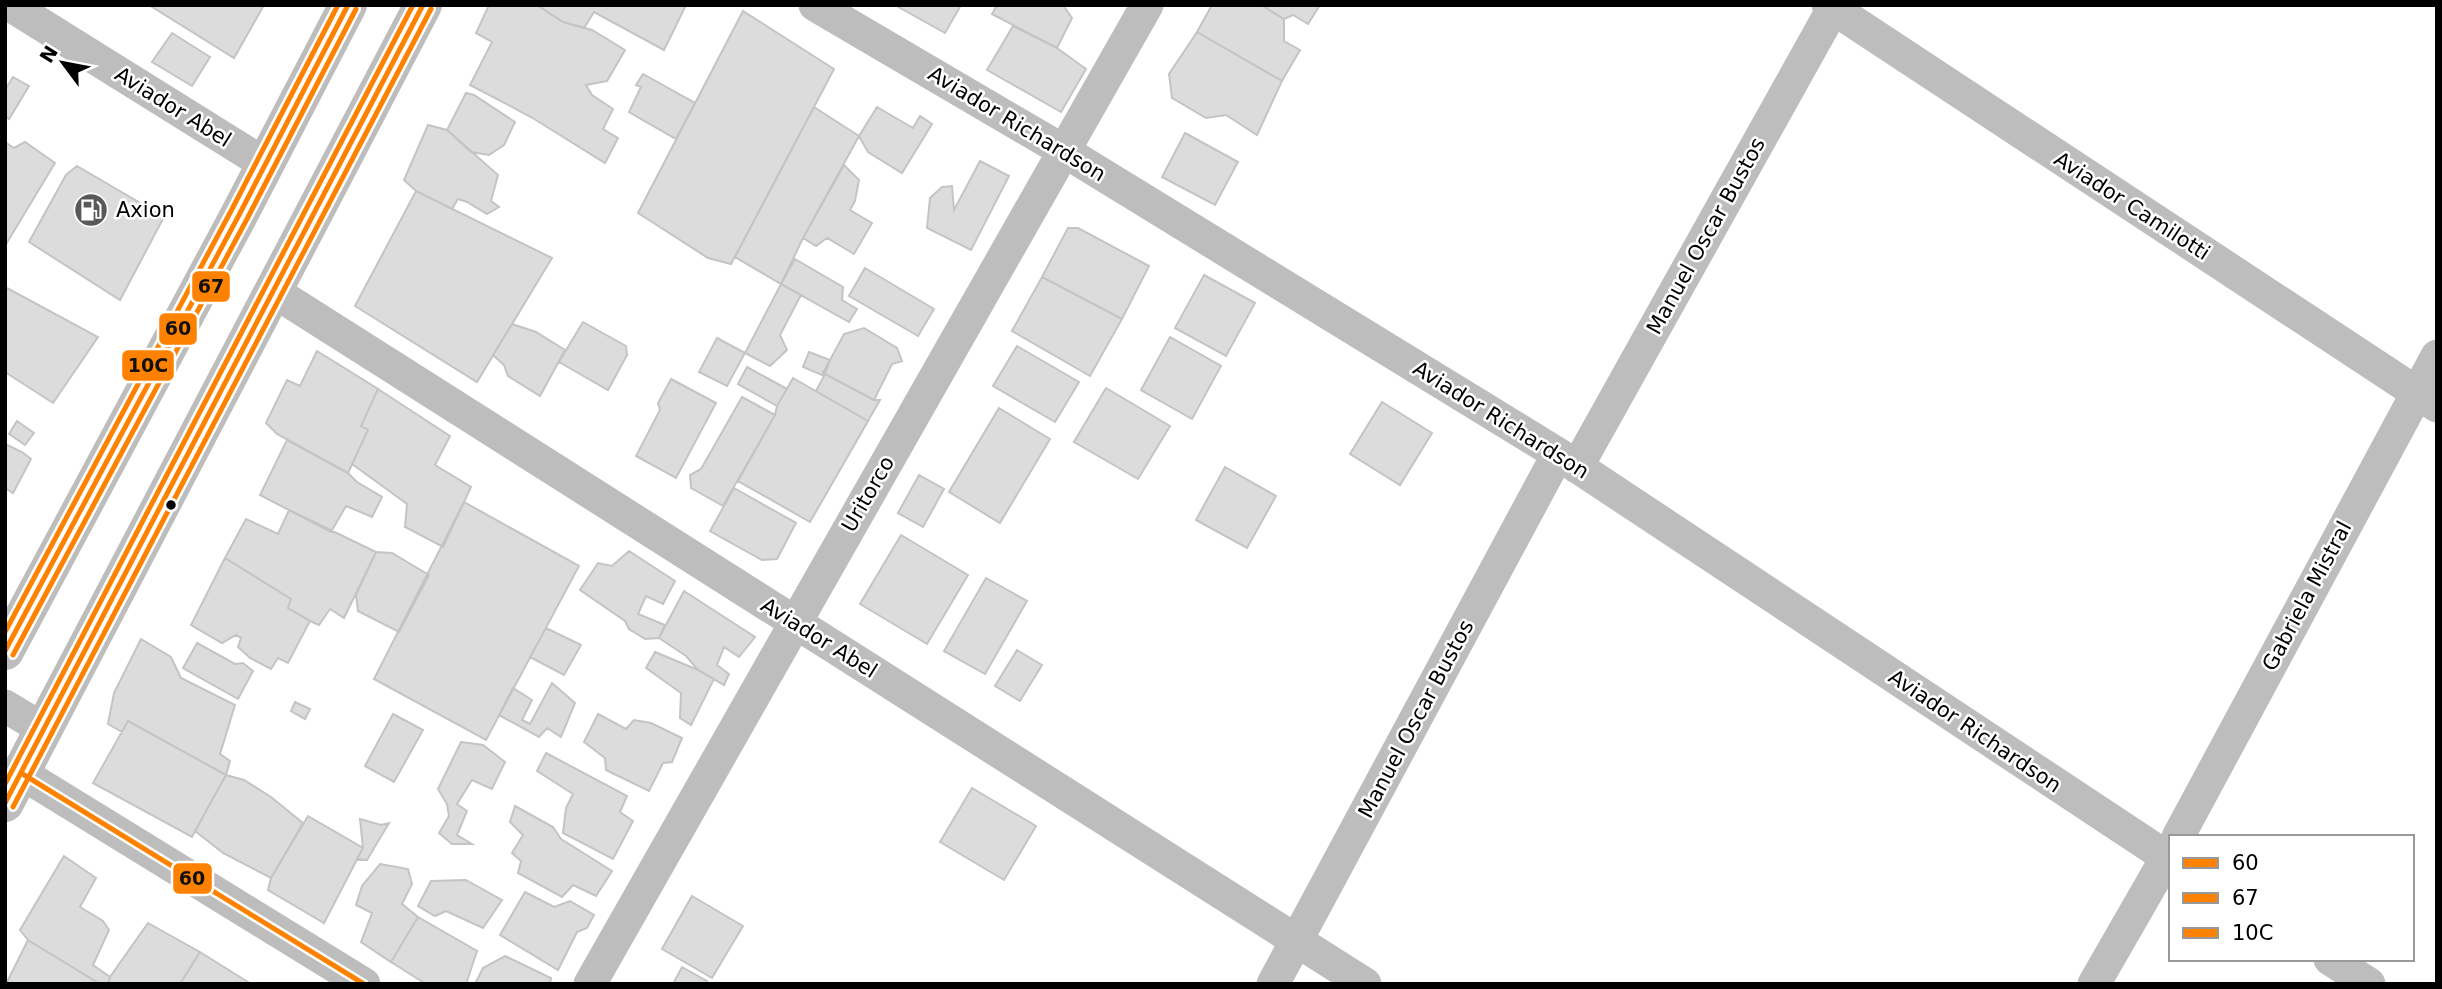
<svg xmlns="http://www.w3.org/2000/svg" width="2442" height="989" viewBox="0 0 2442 989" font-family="'DejaVu Sans',sans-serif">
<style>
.building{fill:#dcdcdc;stroke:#c4c4c4;stroke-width:2}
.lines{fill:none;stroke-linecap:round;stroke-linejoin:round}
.street{stroke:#bdbdbd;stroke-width:33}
.primary{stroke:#bdbdbd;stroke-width:38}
.bus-1-casing{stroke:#fff;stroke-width:10}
.bus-2-casing{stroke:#fff;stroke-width:10}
.bus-3-casing{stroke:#fff;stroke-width:10}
.bus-1{stroke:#ff8100;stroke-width:5}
.bus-2{stroke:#ff8100;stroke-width:5}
.bus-3{stroke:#ff8100;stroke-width:5}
.bus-dot{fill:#000;stroke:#fff;stroke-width:2.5}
.labels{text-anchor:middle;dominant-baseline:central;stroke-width:5;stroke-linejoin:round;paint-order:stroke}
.street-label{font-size:21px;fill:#000;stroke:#fff}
.poi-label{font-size:21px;fill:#000;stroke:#fff;text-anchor:start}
.line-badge{stroke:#fff;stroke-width:2.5}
.pale-badge-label{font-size:19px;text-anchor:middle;font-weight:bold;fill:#111}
</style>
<rect width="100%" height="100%" fill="#fff"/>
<path class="building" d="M149 5H264L234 58Z
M489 5H537L563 22 592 30 625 50 607 81 586 85 592 95 613 109 603 129 618 138 605 163 531 117 470 85 492 42 476 33Z
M537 5H686L664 50 594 12 584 28 563 22Z
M895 5H961L945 33Z
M997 5H1063L1072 18 1057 48 992 14Z
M1212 5H1261L1284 19V41L1300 50 1282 81 1197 32Z
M1261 5H1320L1308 24 1293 15 1284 19Z
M743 11 834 69 731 264 708 258 638 213Z
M1013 26 1057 48 1086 69 1061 112 987 70Z
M1197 32 1282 81 1257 135 1226 115 1206 118 1172 98 1169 74Z
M172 33 210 57 192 86 152 62Z
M643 74 695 103 676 139 629 112 641 87 636 85Z
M13 77 29 86 9 119 5 116V90Z
M466 93 474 95 515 122 504 145 489 155 471 152 447 130Z
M814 107 859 136 803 238 781 284 735 257Z
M877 107 913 128 920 116 932 124 902 173 868 152 859 136Z
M428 125 447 130 498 175 491 201 499 207 487 214 467 202 458 199 452 209 416 191 404 180Z
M1185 133 1238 162 1215 205 1162 177Z
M5 142 14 148 25 142 55 163 5 246Z
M980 161 1009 176 971 250 927 228 930 198 942 187 952 186 954 210Z
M844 165 859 180 855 201 850 210 872 223 854 254 827 238 816 246 803 238Z
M77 166 164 217 120 300 29 242 66 175Z
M416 191 552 258 477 382 355 306Z
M1068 228H1078L1149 266 1122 319 1042 277Z
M795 259 843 287 842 300 857 309 849 322 781 284Z
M865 268 934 309 918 336 849 296Z
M1204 275 1255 303 1226 356 1175 328Z
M1042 277 1122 319 1090 376 1012 331Z
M781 284 801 295 780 335 787 350 770 366 745 353Z
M5 287 98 337 53 403 5 372Z
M583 322 626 346 627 355 608 390 559 362Z
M512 324 536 332 565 350 540 396 508 376 504 365 493 355Z
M864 328 897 348 902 361 892 364 874 400 823 373 844 334Z
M1170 337 1221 366 1192 419 1141 390Z
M717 338 745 353 727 386 699 372Z
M1017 346 1079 382 1055 422 993 386Z
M317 351 378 389 361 426 368 430 348 473 277 434 266 423 287 380 300 386Z
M809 352 830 360 824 376 803 367Z
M747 367 787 389 777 406 738 384Z
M823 373 874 400H880L868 421 816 391 824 376Z
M793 378 868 421 810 522 738 481 775 415 777 406Z
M671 379 716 403 676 478 636 456 660 410 658 403Z
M1106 388 1170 426 1138 479 1074 442Z
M378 389 450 436 435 465 471 487 443 547 405 527 407 504 352 464 368 430 361 426Z
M742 397 775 415 723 506 691 488 690 475 701 469Z
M1382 402 1432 433 1400 485 1350 454Z
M999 408 1050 439 1000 523 949 492Z
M17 421 34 433 25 445 9 434Z
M287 440 348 473 357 482 382 497 372 517 346 506 331 532 260 495Z
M5 444 22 452 31 459 13 493 5 488Z
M1225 467 1276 496 1247 548 1196 520Z
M919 475 944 489 923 527 898 513Z
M734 488 796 523 777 559 762 560 710 531Z
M464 502 579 566 486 740 374 679Z
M289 510 376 552 344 618 330 609 319 625 310 621 288 608 291 599 225 558 246 519 278 534Z
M901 535 968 575 927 644 860 604Z
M629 551 675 581 663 604 646 596 638 614 665 625 659 638 645 639 629 629 625 621 580 590 598 563 612 566Z
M376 552 392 553 429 575 399 632 358 611 356 595Z
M225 558 291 599 288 608 310 621 288 663 278 658 271 669 250 658 238 647 241 638 236 635 222 643 191 625Z
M986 578 1027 601 985 674 944 651Z
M684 591 755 637 739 657 724 647 717 665 729 674 724 685 698 670 686 656 659 638Z
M546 628 581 645 564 675 530 657Z
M141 639 171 657 181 678 235 705 220 754 230 761 226 775 128 721 122 732 108 724 114 693Z
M197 643 235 664 243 663 253 671 238 699 183 668Z
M1017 650 1042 665 1020 701 995 686Z
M655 652 698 670 714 679 691 725 680 718 681 693 646 668Z
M552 683 575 703 561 737 547 728 539 737 499 715 513 688 532 700 522 720 530 724Z
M295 702 310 709 305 719 291 711Z
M393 714 423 730 394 782 365 766Z
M598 714 626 729 634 720 651 723 682 738 672 762 663 763 649 791 606 770 605 758 584 742Z
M128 721 226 775 192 837 93 783Z
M461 742 483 745 505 762 492 789 472 780 457 804 467 811 457 835 472 844H452L439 833 449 816 447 804 438 789Z
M546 753 627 796 620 812 633 821 613 859 563 833 566 808 573 794 537 771Z
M226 775 244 780 271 797 303 823 271 878 223 853 195 831Z
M972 788 1036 826 1004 880 940 842Z
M515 806 553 827 561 839 612 871 596 896 573 885 562 897 518 873 521 861 512 853 523 835 510 822Z
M308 816 363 848 324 923 268 890 271 878Z
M360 819 381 825 389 823 367 860 357 859 363 848Z
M64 856 96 878 80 907 103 921 109 930 93 965 110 977 108 984H100L28 940 20 930Z
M380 864 408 869 412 884 402 904 418 917 391 962 361 942 372 913 356 905 362 886Z
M466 880 502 900 483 928 446 911 435 916 418 906 431 881Z
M525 892 554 907 570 901 594 915 587 928 577 932 558 970 500 935Z
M692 896 743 926 712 978 662 949Z
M418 917 477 951 466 984H426L391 962Z
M148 923 200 952 180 984H108L110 977Z
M28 940 100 984H6Z
M200 952 248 982 247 984H180Z
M505 956 551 978 550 984H475L483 968Z
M682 967 707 981 705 984H673Z"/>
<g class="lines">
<path class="street" d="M10 5 265 164
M815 5 1064 151 1558 454 2171 860
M1828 5 2437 406
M273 291 1365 984
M1577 467 1835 5
M5 706 43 729
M21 773 364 984
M2178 837 2437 356
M2330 959 2369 984
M590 984 1147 5
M1273 984 1558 454
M2094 984 2171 850"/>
<path class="primary" d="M5 651 239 215 348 5
M5 803 423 5"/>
<g class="bus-1-casing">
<path id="bus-1" d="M5 651 239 215 348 5
M21 773 364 984
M5 803 423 5"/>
</g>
<g class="bus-2-casing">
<path id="bus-2" d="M13 655 247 219 356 9
M13 807 431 9"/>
</g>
<g class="bus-3-casing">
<path id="bus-3" d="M5 632 231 211 338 5
M5 784 413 5"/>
</g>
<use href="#bus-1" class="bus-1"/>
<use href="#bus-2" class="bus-2"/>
<use href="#bus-3" class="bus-3"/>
</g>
<defs>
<g id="fuel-disc" transform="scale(1.75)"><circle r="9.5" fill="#595959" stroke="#fff"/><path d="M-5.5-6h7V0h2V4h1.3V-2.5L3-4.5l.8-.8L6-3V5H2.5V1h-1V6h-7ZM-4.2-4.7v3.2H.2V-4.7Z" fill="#fff"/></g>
</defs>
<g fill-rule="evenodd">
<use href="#fuel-disc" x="91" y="210"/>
</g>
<circle class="bus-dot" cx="171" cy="505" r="6"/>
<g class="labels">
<g class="street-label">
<text transform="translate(173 107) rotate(32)">Aviador Abel</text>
<text transform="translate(1017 124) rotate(31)">Aviador Richardson</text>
<text transform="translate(2132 206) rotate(33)">Aviador Camilotti</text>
<text transform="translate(1706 236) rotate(-61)">Manuel Oscar Bustos</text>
<text transform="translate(1501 420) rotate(32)">Aviador Richardson</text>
<text transform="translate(868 494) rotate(-60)">Uritorco</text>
<text transform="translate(2307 596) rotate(-62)">Gabriela Mistral</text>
<text transform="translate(819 638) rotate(32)">Aviador Abel</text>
<text transform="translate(1416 719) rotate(-62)">Manuel Oscar Bustos</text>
<text transform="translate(1975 731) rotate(34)">Aviador Richardson</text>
</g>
<g class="poi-label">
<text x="116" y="210">Axion</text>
</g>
</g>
<g class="line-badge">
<rect x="191" y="270" width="40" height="33" rx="7" fill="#ff8100"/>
<rect x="158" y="312" width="40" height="34" rx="7" fill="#ff8100"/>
<rect x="121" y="349" width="54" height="33" rx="7" fill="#ff8100"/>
<rect x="172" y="862" width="41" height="33" rx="7" fill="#ff8100"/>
</g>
<g class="pale-badge-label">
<text x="211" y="293">67</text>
<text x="178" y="335">60</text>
<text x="148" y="372">10C</text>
<text x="192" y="885">60</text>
</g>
<rect width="2442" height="989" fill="none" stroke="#000000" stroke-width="14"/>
<rect x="2169" y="835" width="245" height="126" fill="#ffffff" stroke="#999999" stroke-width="2"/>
<rect x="2183" y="858" width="35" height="10" fill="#ff8100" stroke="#999999" stroke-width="2"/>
<text x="2232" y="870" font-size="21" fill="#000000">60</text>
<rect x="2183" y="893" width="35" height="10" fill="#ff8100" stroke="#999999" stroke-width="2"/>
<text x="2232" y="905" font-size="21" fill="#000000">67</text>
<rect x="2183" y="928" width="35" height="10" fill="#ff8100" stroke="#999999" stroke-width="2"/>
<text x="2232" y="940" font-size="21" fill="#000000">10C</text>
<g transform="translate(63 63) rotate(302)" stroke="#ffffff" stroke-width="5" paint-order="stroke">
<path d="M0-5L12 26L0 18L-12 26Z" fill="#000000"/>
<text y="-10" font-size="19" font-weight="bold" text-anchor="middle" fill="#000000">N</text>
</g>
</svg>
